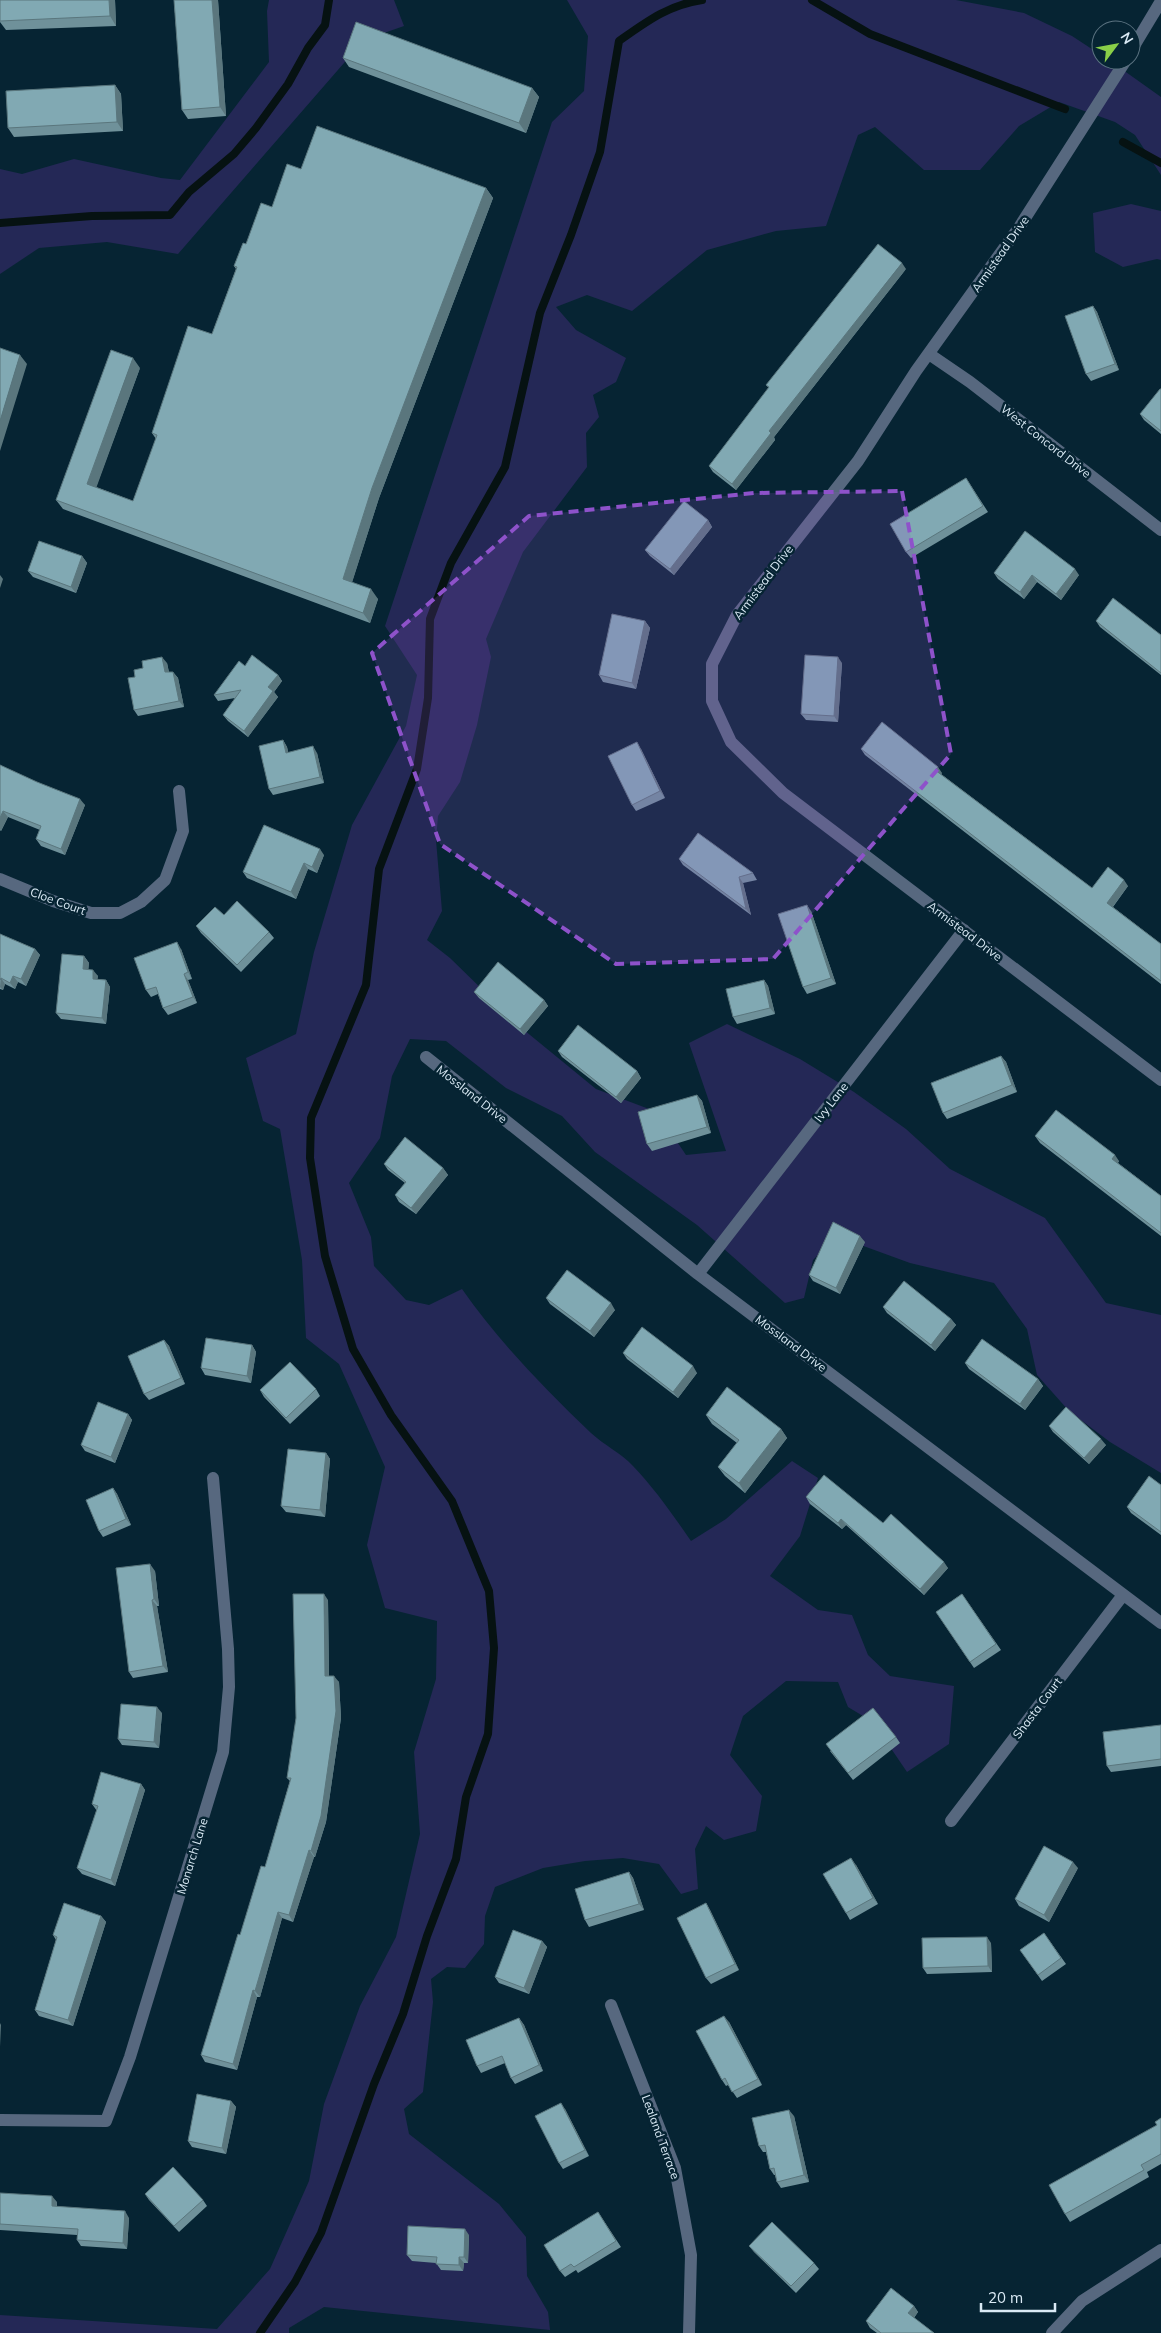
<svg xmlns="http://www.w3.org/2000/svg" width="1161" height="2333" viewBox="0 0 1161 2333" font-family="Mulish,sans-serif">
<style>
.green{fill:#242856}
.lines{fill:none;stroke-linecap:round;stroke-linejoin:round}
.stream{stroke:#061212;stroke-width:8}
.minor{stroke:#57687f;stroke-width:12}
.wall{fill:#6f919a}
.shaded-wall{fill:#5a767d}
.building{fill:#81a9b3;stroke:#5a767d}
.marked{fill:#8e52ca;fill-opacity:0.2;stroke:#8e52ca;stroke-width:4;stroke-dasharray:10 6;stroke-linejoin:round}
.labels{text-anchor:middle;dominant-baseline:central;stroke-width:5;stroke-linejoin:round;paint-order:stroke}
.street-label{font-size:12px;fill:#daeaf5;stroke:#062433}
</style>
<rect width="100%" height="100%" fill="#062433"/>
<path class="green" d="M269 0H394L404 26 364 40 178 254 107 242 39 248 0 274V169L22 174 74 159 161 178 180 180 269 62 267 11Z
M567 0H956L1024 13 1072 36 1101 55V60H1109L1161 97V175L1135 135 1115 122 1059 102 1019 126 980 170H924L875 127 858 135 826 226 776 231 707 250 632 311 587 295 556 307 576 330 626 358 616 382 593 395 599 417 586 433 587 467 523 552 486 639 491 657 477 725 460 782 438 816 436 840 442 911 427 940 450 958 524 1030 596 1089 657 1112 686 1155 726 1151 689 1043 727 1024 800 1059 854 1092 906 1129 950 1169 1045 1218 1106 1303 1161 1315V1473L1110 1442 1069 1411 1037 1375 1027 1329 994 1283 910 1263 836 1236 813 1260 804 1298 785 1303 697 1225 595 1152 562 1116 506 1088 446 1041 410 1039 392 1076 380 1138 349 1183 371 1237 374 1266 406 1300 429 1305 462 1289C499 1342 544 1388 591 1433 604 1445 621 1453 633 1466 655 1489 673 1515 691 1541L726 1519 792 1461 818 1478 800 1536 770 1576 818 1610 852 1615 868 1655 890 1676 954 1686 949 1744 907 1772 873 1722 848 1707 838 1682 786 1681 743 1716 730 1755 762 1796 756 1831 724 1840 706 1826 695 1849 698 1889 681 1894 659 1864 623 1858 585 1861 543 1868 495 1887 485 1916 484 1944 465 1968 447 1967 431 1979 433 2002 423 2092 404 2109 409 2134 499 2204 526 2237 527 2276 548 2312 550 2330 324 2307 289 2328V2333H0V2315L217 2329 270 2269 309 2181 324 2104 360 2006 396 1937 420 1834 414 1752 436 1679 437 1621 385 1608 367 1545 385 1467 339 1364 306 1338 302 1260 280 1129 263 1121 246 1058 296 1034 314 952 352 825 406 726 417 675 385 626 552 122 584 91 588 36Z
M1131 204 1161 211V260L1157 259 1123 267 1095 252 1093 213Z"/>
<g class="lines">
<path class="stream" d="M812 0 870 34 1065 109
M1123 142 1161 163
M0 223 92 216 170 215 189 192 234 154 256 128 288 84 308 48 325 25 329 0
M260 2333 295 2282 321 2233 374 2084 403 2014 427 1936 456 1859 466 1797 488 1734 494 1648 489 1591 452 1501 391 1415 353 1349 325 1256 310 1158 311 1118 366 985 379 869 417 769 428 698 430 619 451 563 505 467 540 313 571 235 600 152 619 41C646 22 668 5 702 0"/>
<path class="minor" d="M1131 51 1161 1
M1126 60 1020 226 916 371 858 461 737 615 712 664V701L731 742 783 793 1161 1080
M929 354 970 382 1161 530
M0 879 53 901 91 913H120L141 902 165 880 183 831 179 791
M426 1057 698 1274 1161 1623
M698 1274 964 930
M951 1821 1123 1595
M611 2005 675 2168 691 2255 689 2333
M0 2120 106 2121 130 2057 223 1752 229 1687 228 1649 213 1478
M1052 2333 1082 2301 1161 2250"/>
</g>
<path class="wall" d="M0 0H115L116 26 6 30 0 22Z
M174 0H218L226 116 188 119 182 110Z
M343 58 532 88 539 97 526 133 349 67Z
M115 85 121 94 123 131 14 137 8 128Z
M301 169 486 188 493 198 379 498 352 582 378 599 370 623 63 509 56 500 140 368 96 487 133 501 156 439 152 433 212 334 236 269 234 266 246 244 272 207Z
M906 269 774 437 775 440 736 490 713 472 709 466 769 388 766 385Z
M1093 306 1097 312 1119 370 1091 381 1086 374Z
M1161 389V434L1144 420 1140 414Z
M966 478 988 512 911 558 906 552Z
M708 520 712 527 674 575 650 556 645 550Z
M82 556 87 563 76 593 33 577 28 571Z
M994 573 1079 575 1061 600 1037 582 1024 599 998 579Z
M645 621 650 628 636 689 603 682 599 675Z
M1096 621 1161 635V675L1100 627Z
M167 663 169 672H173L178 678 184 707 138 716 134 710 135 677Z
M842 663 838 722 806 720 801 714Z
M245 666 278 675 282 681 274 692 278 697 248 737 228 721 223 715 235 698 218 701 214 695Z
M283 740 287 747 288 752 317 753 324 783 273 795 269 789Z
M641 749 665 798 636 811 632 805Z
M861 749 942 773 941 774 1092 888 1128 886 1113 907 1161 944V984L865 755Z
M0 765 85 805 65 855 41 846 36 839 40 830 8 817 1 831 0 830Z
M324 855 317 873 308 869 296 899 247 878 243 872Z
M679 859 753 873 757 880 743 883 751 915 683 865Z
M811 911 836 984 807 994 803 987Z
M224 915 269 932 274 938 241 972 201 933 196 926Z
M0 934 35 949 40 955 26 986 18 982 15 989 5 984 3 990 0 989Z
M181 949 192 979 188 980 197 1003 168 1015 163 1008 158 994 151 997 146 990Z
M84 956 89 963 88 970 98 976 97 979 106 980 110 987 106 1024 61 1019 56 1013Z
M764 980 768 986 775 1014 737 1024 733 1017Z
M474 992 544 1000 548 1006 524 1035 479 998Z
M558 1051 637 1071 641 1078 621 1103 562 1057Z
M1001 1056 1006 1062 1017 1092 947 1119 943 1113Z
M697 1095 702 1101 711 1133 652 1151 647 1144Z
M1035 1136 1119 1161 1118 1163 1161 1196V1236L1040 1143Z
M384 1164 443 1168 448 1175 416 1214 399 1202 395 1195 405 1183 388 1170Z
M865 1242 840 1294 813 1281 809 1275Z
M546 1298 615 1310 594 1337 550 1304Z
M883 1307 951 1319 956 1325 935 1351 887 1313Z
M164 1340 169 1346 185 1384 149 1400 144 1394Z
M252 1345 256 1352 251 1383 205 1375 201 1368Z
M623 1353 697 1373 678 1398 627 1359Z
M965 1363 1038 1379 1043 1386 1025 1410 969 1369Z
M316 1389 320 1396 290 1424 264 1397 260 1390Z
M128 1414 132 1420 115 1463 85 1451 81 1445Z
M706 1415 781 1429 787 1438 745 1493 725 1476 718 1467 737 1443 712 1424Z
M1049 1426 1106 1445 1089 1464 1053 1432Z
M326 1453 330 1459 325 1517 286 1512 281 1506Z
M1161 1485V1535L1131 1513 1127 1507Z
M113 1488 117 1494 131 1525 103 1537 99 1531Z
M806 1497 883 1523 948 1568 924 1595 846 1525 842 1529 810 1504Z
M155 1571 159 1606H157L168 1672 133 1678 129 1672Z
M962 1594 1001 1650 974 1668 936 1612Z
M328 1600 329 1676 339 1682 341 1718 326 1822 315 1857H314L293 1922 282 1918 260 1997H257L237 2070 205 2062 201 2055 240 1935 265 1867 290 1781 287 1778Z
M162 1713 159 1748 122 1745 118 1739Z
M1161 1725V1766L1111 1772 1107 1766Z
M896 1737 900 1743 853 1780 830 1751Z
M141 1784 145 1790 115 1886 82 1874 77 1868 97 1811 92 1804Z
M856 1865 878 1904 850 1920 846 1913Z
M1078 1868 1049 1922 1019 1906 1015 1899Z
M629 1872 633 1878 644 1910 589 1927 585 1920Z
M706 1903 710 1910 739 1970 711 1984 706 1978Z
M101 1916 106 1922 73 2026 39 2016 35 2010 56 1940 53 1935Z
M1044 1933 1066 1964 1042 1981 1020 1950Z
M542 1941 547 1947 529 1994 499 1983 495 1977Z
M991 1943 992 1972 927 1974 923 1968Z
M519 2018 524 2025 543 2071 515 2084 511 2078 505 2063 481 2073 477 2066Z
M729 2022 762 2085 737 2098 728 2085 726 2086 722 2080Z
M231 2101 236 2107 226 2154 192 2147 188 2141Z
M565 2109 589 2156 563 2169 559 2163Z
M794 2116 809 2182 781 2188 777 2182 775 2175H774L770 2169 766 2152H763L759 2146Z
M1161 2118V2164L1147 2172 1149 2177 1070 2222 1065 2214 1157 2125Z
M0 2193 57 2202V2207L129 2218 127 2249 81 2246 77 2240V2235L0 2230Z
M145 2194 203 2200 207 2206 179 2232 149 2200Z
M598 2212 621 2247 578 2273 576 2270 565 2277 560 2271Z
M469 2235 468 2263H464L463 2271 441 2270 436 2263 412 2261 407 2255Z
M749 2246 814 2263 819 2269 796 2293 754 2252Z
M914 2306 918 2312 914 2318 934 2333H877L870 2328 866 2321Z"/>
<path class="shaded-wall" d="M109 0H115L116 26 110 16Z
M212 0H218L226 116 220 107Z
M115 85 121 94 123 131 117 122Z
M532 88 539 97 526 133 519 123Z
M486 188 493 198 379 498 350 589 343 579 372 488Z
M902 263 906 269 774 437 775 440 736 490 732 484 769 431Z
M1093 306 1097 312 1119 370 1115 364Z
M20 355 27 364 0 451V421Z
M133 358 140 368 94 494 87 484Z
M708 520 712 527 674 575 670 569Z
M82 556 87 563 76 593 71 587Z
M1075 569 1079 575 1061 600 1056 594Z
M0 575 3 579 0 588Z
M1032 575 1037 582 1024 599 1020 592Z
M371 589 378 599 370 623 363 613Z
M645 621 650 628 636 689 632 683Z
M162 657 167 663 170 678 165 672Z
M838 657 842 663 838 722 834 716Z
M173 672 178 678 184 707 179 701Z
M278 675 282 681 274 692 278 697 248 737 244 731 268 687Z
M283 740 287 747 290 759 286 753Z
M637 742 641 749 665 798 660 791Z
M313 746 317 753 324 783 320 777Z
M938 767 942 773 940 776 935 770Z
M80 799 85 805 65 855 61 849Z
M3 811 8 817 1 831 0 829V818Z
M320 849 324 855 317 873 312 867Z
M304 863 308 869 296 899 291 892Z
M739 877 743 883 751 915 746 909Z
M1124 880 1128 886 1111 909 1107 903Z
M807 905 811 911 836 984 831 978Z
M177 942 181 949 192 979 188 972Z
M35 949 40 955 26 986 21 979Z
M84 956 89 963 88 975 83 969Z
M93 970 98 976 97 985 93 979Z
M184 974 188 980 197 1003 193 997Z
M13 976 18 982 15 989 10 983Z
M1 978 5 984 3 990 0 987Z
M106 980 110 987 106 1024 102 1018Z
M764 980 768 986 775 1014 770 1008Z
M544 1000 548 1006 524 1035 520 1029Z
M1001 1056 1006 1062 1017 1092 1012 1085Z
M637 1071 641 1078 621 1103 616 1097Z
M697 1095 702 1101 711 1133 707 1127Z
M1115 1155 1119 1161 1116 1165 1112 1159Z
M443 1168 448 1175 416 1214 411 1208Z
M860 1236 865 1242 840 1294 836 1288Z
M611 1303 615 1310 594 1337 590 1331Z
M951 1319 956 1325 935 1351 931 1345Z
M164 1340 169 1346 185 1384 181 1378Z
M252 1345 256 1352 251 1383 247 1376Z
M693 1366 697 1373 678 1398 673 1392Z
M1038 1379 1043 1386 1025 1410 1020 1404Z
M128 1414 132 1420 115 1463 111 1457Z
M781 1429 787 1438 745 1493 739 1483Z
M1101 1439 1106 1445 1089 1464 1084 1458Z
M326 1453 330 1459 325 1517 320 1510Z
M113 1488 117 1494 131 1525 126 1519Z
M841 1519 846 1525 842 1529 838 1523Z
M944 1562 948 1568 924 1595 920 1589Z
M150 1564 155 1571 159 1606 154 1599Z
M324 1594 328 1600 329 1682 325 1676Z
M152 1600 157 1606 168 1672 163 1666Z
M334 1676 339 1682 341 1718 326 1822 315 1857 311 1851Z
M157 1707 162 1713 159 1748 154 1742Z
M141 1784 145 1790 115 1886 111 1880Z
M309 1850 314 1857 293 1922 289 1915Z
M851 1858 856 1865 878 1904 873 1898Z
M1073 1862 1078 1868 1049 1922 1044 1915Z
M629 1872 633 1878 644 1910 639 1904Z
M706 1903 710 1910 739 1970 735 1964Z
M278 1912 282 1918 260 1997 255 1991Z
M101 1916 106 1922 73 2026 68 2020Z
M987 1937 991 1943 992 1972 988 1966Z
M542 1941 547 1947 529 1994 524 1988Z
M253 1990 257 1997 237 2070 233 2064Z
M724 2016 729 2022 762 2085 758 2079Z
M519 2018 524 2025 543 2071 539 2065Z
M0 2023 1 2025 0 2047Z
M231 2101 236 2107 226 2154 222 2148Z
M561 2103 565 2109 589 2156 585 2150Z
M789 2110 794 2116 809 2182 804 2175Z
M52 2196 57 2202 56 2213 52 2206Z
M125 2211 129 2218 127 2249 123 2243Z
M465 2229 469 2235 468 2263 464 2257Z
M459 2257 464 2263 463 2271 459 2265Z
M914 2306 918 2312 912 2320 908 2313Z"/>
<path class="building" d="M0 0H109L110 16 0 21Z
M174 0H212L220 107 182 110Z
M356 22 532 88 519 123 343 58Z
M115 85 117 122 8 128 6 91Z
M317 126 486 188 372 488 343 579 371 589 363 613 56 500 111 350 133 358 87 484 133 501 157 435 152 433 188 326 212 334 237 267 234 266 243 243 246 244 261 203 272 207 287 164 301 169Z
M878 244 902 263 769 431 771 433 732 484 709 466 769 387 766 385Z
M1093 306 1115 364 1086 374 1065 316Z
M0 348 20 355 0 421Z
M1160 389H1161V431L1140 414Z
M966 478 983 506 906 552 890 524Z
M684 501 708 520 670 569 645 550Z
M1025 531 1075 569 1056 594 1032 575 1020 592 994 573Z
M39 541 82 556 71 587 28 571Z
M1113 598 1161 635V673L1096 621Z
M612 614 645 621 632 683 599 675Z
M252 655 278 675 268 687 273 691 244 731 223 715 241 690 214 695 239 661 245 666Z
M805 655 838 657 834 716 801 714Z
M162 657 165 672H173L179 701 134 710 128 678 135 677 134 670 143 668 142 661Z
M882 722 938 767 935 770 1092 888 1108 867 1124 880 1107 903 1161 944V981L861 749Z
M283 740 286 753 313 746 320 777 269 789 259 746Z
M637 742 660 791 632 805 608 756Z
M0 765 37 782 80 799 61 849 36 839 41 826 3 811 0 818Z
M264 825 320 849 312 867 304 863 291 892 243 872Z
M698 833 753 873 739 877 746 909 679 859Z
M237 901 269 932 237 965 196 926 215 907 224 915Z
M807 905 831 978 803 987 778 914Z
M0 934 35 949 21 979 13 976 10 983 1 978 0 980Z
M177 942 188 972 184 974 193 997 163 1008 156 987 146 990 134 958Z
M62 954 84 956 83 969 93 970V979L106 980 102 1018 56 1013Z
M498 962 544 1000 520 1029 474 992Z
M764 980 770 1008 733 1017 726 989Z
M578 1025 637 1071 616 1097 558 1051Z
M1001 1056 1012 1085 943 1113 931 1083Z
M697 1095 707 1127 647 1144 638 1112Z
M1056 1110 1115 1155 1112 1159 1161 1196V1233L1035 1136Z
M405 1137 443 1168 411 1208 395 1195 406 1182 384 1164Z
M833 1222 860 1236 836 1288 809 1275Z
M567 1270 611 1303 590 1331 546 1298Z
M904 1281 951 1319 931 1345 883 1307Z
M642 1327 693 1366 673 1392 623 1353Z
M206 1338 252 1345 247 1376 201 1368Z
M982 1339 1038 1379 1020 1404 965 1363Z
M164 1340 181 1378 144 1394 128 1356Z
M290 1362 316 1389 286 1418 260 1390Z
M727 1387 781 1429 739 1483 718 1467 739 1440 706 1415Z
M98 1402 128 1414 111 1457 81 1445Z
M1066 1407 1101 1439 1084 1458 1049 1426Z
M288 1449 326 1453 320 1510 281 1506Z
M824 1475 883 1523 891 1514 944 1562 920 1589 841 1519 838 1523 806 1497Z
M1149 1476 1161 1485V1532L1127 1507Z
M113 1488 126 1519 99 1531 86 1500Z
M150 1564 154 1599 152 1600 163 1666 129 1672 116 1568Z
M293 1594H324L325 1676H334L336 1711 321 1816 311 1851 309 1850 289 1915 278 1912 255 1991 253 1990 233 2064 201 2055 238 1934 240 1935 261 1866 265 1867 291 1778H287L296 1718Z
M962 1594 996 1644 970 1662 936 1612Z
M121 1704 157 1707 154 1742 118 1739Z
M873 1708 896 1737 848 1773 826 1744Z
M1161 1725V1759L1107 1766 1103 1732Z
M101 1772 141 1784 111 1880 77 1868 98 1806 92 1804Z
M1044 1846 1073 1862 1044 1915 1015 1899Z
M851 1858 873 1898 846 1913 823 1874Z
M629 1872 639 1904 585 1920 575 1889Z
M64 1903 101 1916 68 2020 35 2010 57 1937 53 1935Z
M706 1903 735 1964 706 1978 677 1918Z
M513 1930 542 1941 524 1988 495 1977Z
M1044 1933 1061 1958 1038 1975 1020 1950Z
M987 1937 988 1966 923 1968 922 1938Z
M724 2016 758 2079 732 2092 725 2078 722 2080 696 2031Z
M519 2018 539 2065 511 2078 502 2056 477 2066 466 2040Z
M197 2094 231 2101 222 2148 188 2141Z
M561 2103 585 2150 559 2163 535 2116Z
M789 2110 804 2175 777 2182 774 2168 770 2169 765 2145 759 2146 752 2118Z
M1161 2118V2154L1141 2165 1144 2170 1065 2214 1049 2185 1157 2125 1155 2122Z
M173 2167 203 2200 174 2226 145 2194Z
M0 2193 52 2196V2206L125 2211 123 2243 77 2240 78 2229 0 2224Z
M598 2212 616 2241 574 2267 571 2264 560 2271 544 2245Z
M772 2222 814 2263 791 2286 749 2246Z
M408 2226 465 2229 464 2257H459V2265L436 2264 437 2257 407 2255Z
M891 2288 914 2306 908 2313 934 2333H881L866 2321Z"/>
<path class="marked" d="M902 491 951 754 773 959 616 964 440 844 372 653 529 516 754 493Z"/>
<g class="labels">
<g class="street-label">
<text transform="translate(1000 254) rotate(-55)">Armistead Drive</text>
<text transform="translate(1046 441) rotate(38)">West Concord Drive</text>
<text transform="translate(763 582) rotate(-53)">Armistead Drive</text>
<text transform="translate(58 901) rotate(20)">Cloe Court</text>
<text transform="translate(965 931) rotate(37)">Armistead Drive</text>
<text transform="translate(472 1094) rotate(38)">Mossland Drive</text>
<text transform="translate(831 1102) rotate(-52)">Ivy Lane</text>
<text transform="translate(791 1343) rotate(37)">Mossland Drive</text>
<text transform="translate(1037 1708) rotate(-53)">Shasta Court</text>
<text transform="translate(192 1856) rotate(-73)">Monarch Lane</text>
<text transform="translate(661 2137) rotate(70)">Lealand Terrace</text>
</g>
</g>
<g transform="translate(1116 45) rotate(58)"><circle r="24" fill="#062433" stroke="#5b7381"/>
<path d="M0-4L9 19L0 12L-9 19Z" fill="#89ce48"/>
<text y="-8" font-size="14" font-weight="bold" text-anchor="middle" fill="#daeaf5">N</text>
</g>
<path d="M981 2303v8h74v-8" fill="none" stroke="#daeaf5" stroke-width="2.5"/>
<text x="988" y="2303" font-size="15" fill="#daeaf5" stroke="#062433" stroke-width="4" paint-order="stroke">20 m</text>
</svg>
